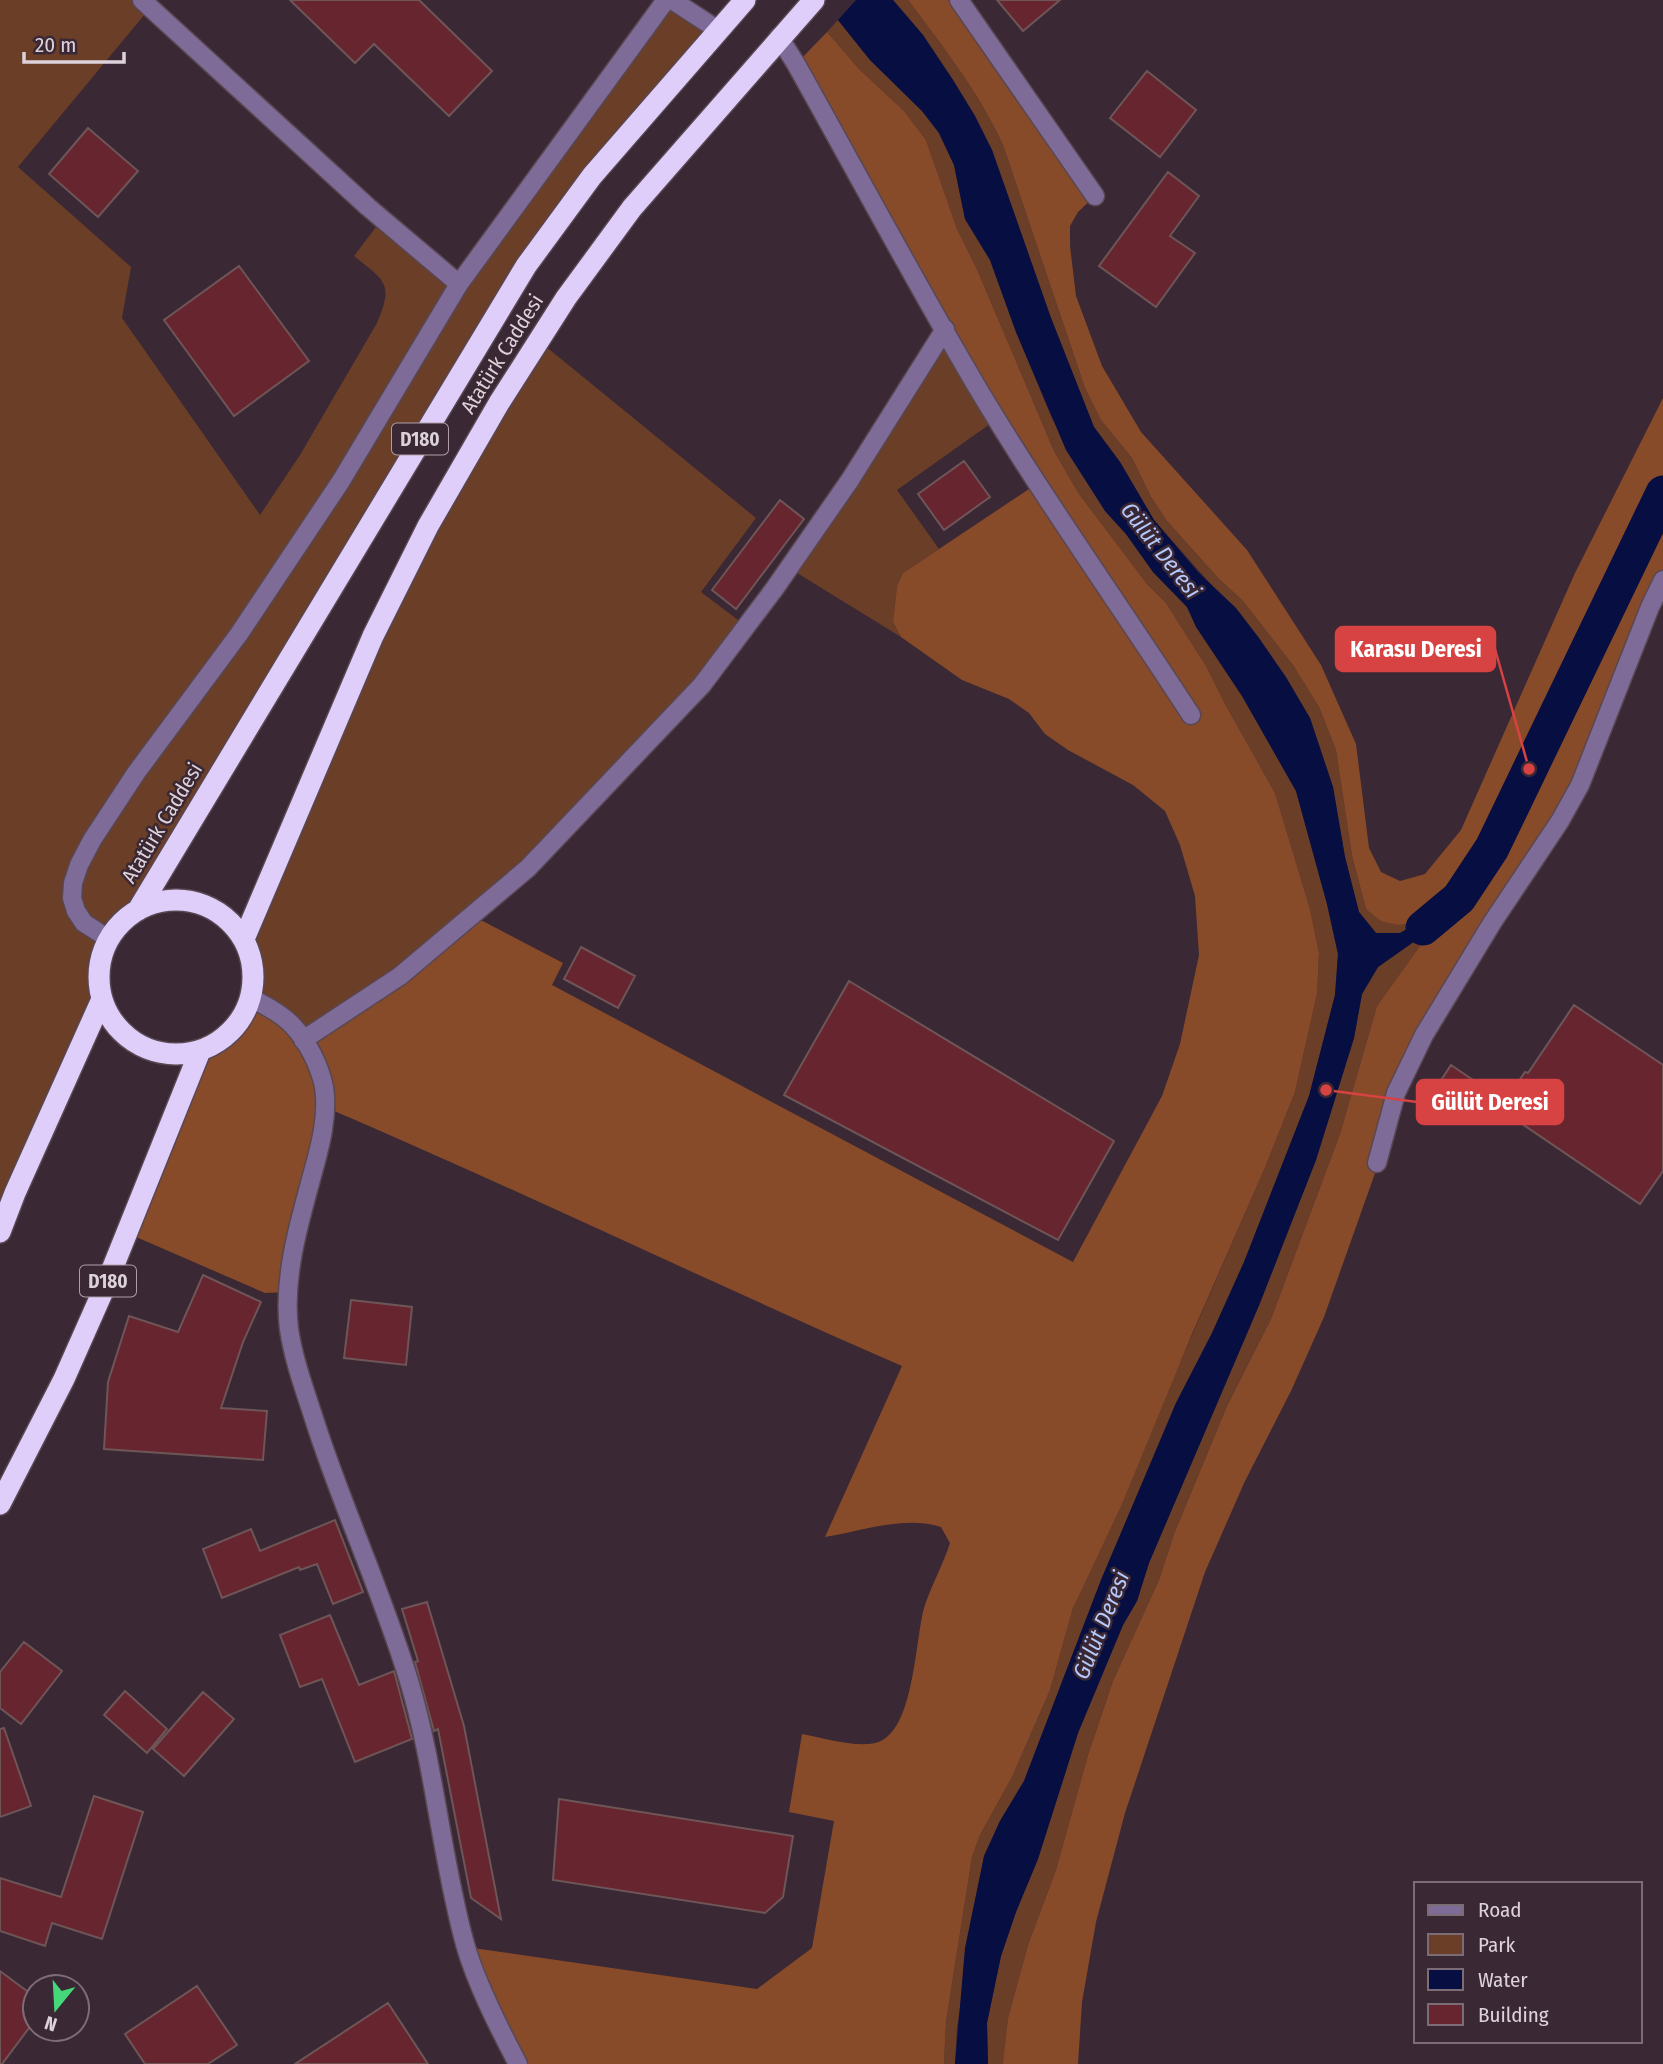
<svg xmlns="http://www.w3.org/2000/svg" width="1663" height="2064" viewBox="0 0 1663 2064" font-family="'Fira Sans Condensed',sans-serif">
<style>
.green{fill:#6b3e28}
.forest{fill:#884b2a}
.water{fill:#070e41}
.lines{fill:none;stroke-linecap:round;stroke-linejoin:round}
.canal{stroke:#070e41;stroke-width:35}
.building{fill:#672530;stroke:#6e5557;stroke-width:2}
.minor-casing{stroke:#584752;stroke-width:21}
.highway-casing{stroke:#584752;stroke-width:24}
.minor{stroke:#7e6b97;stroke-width:18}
.highway{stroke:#e0cefa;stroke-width:21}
.labels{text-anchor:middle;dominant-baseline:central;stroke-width:5;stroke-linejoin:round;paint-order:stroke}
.shield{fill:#3a2834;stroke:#ad9fa8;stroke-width:2}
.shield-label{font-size:19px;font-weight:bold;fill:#ded2da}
.street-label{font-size:21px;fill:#ded2da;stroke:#3a2834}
.water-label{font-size:23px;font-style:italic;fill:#b5c8fb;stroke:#3a2834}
.leader{fill:none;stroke:#d74243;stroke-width:2.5}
.callout-dot{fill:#d74243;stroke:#3a2834;stroke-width:2.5}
.callout{fill:#d74243;stroke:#d74243;stroke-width:2.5}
.callout-label{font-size:23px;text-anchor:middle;font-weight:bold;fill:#fff}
</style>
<rect width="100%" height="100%" fill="#3a2834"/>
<path class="green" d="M0 0H142L150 8 18 167 131 267 122 318 260 515 300 455 377 323C394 283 385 281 354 256L382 219 459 283 666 0 718 30 592 176 138 910C104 933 95 959 102 999L0 1232Z
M893 0H908C943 47 979 92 1003 145L1085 388 1101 420 1132 458 1151 497 1167 521 1219 579 1242 600 1293 665 1319 707 1336 750 1352 856 1366 909 1399 925 1422 922 1400 933H1376L1359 912 1345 857 1333 787 1310 718 1214 588 1154 520 1120 462 1094 427 1051 318 992 150 975 116 953 80 923 35Z
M838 20 870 60 922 111 939 133 954 165 965 219 990 260 1016 332 1051 416 1105 511 1126 534 1153 572 1187 607 1197 627 1242 696 1296 791 1327 904 1338 954 1335 995 1309 1096 1244 1262 1212 1333 1176 1403 1101 1580 1024 1781 1000 1821 984 1856 957 2027 955 2064H944L946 2022 972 1857 980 1835 1012 1777 1050 1690 1073 1608 1264 1170 1295 1092 1317 994 1319 953 1310 909 1275 793 1224 702 1206 666 1166 603 1147 584 1079 494 1054 451 976 267 957 229 926 140 904 111 859 69 827 32Z
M945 329 997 419 897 490 939 549 903 573 897 586 893 622 901 637 789 568Z
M539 341 756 518 701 592 746 626 528 868 303 1040 251 998 253 968 244 939 373 636Z
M1432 929 1377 1006 1340 1134 1271 1319 1227 1406 1174 1534 1159 1580 1113 1681 1088 1755 1056 1870 1028 1945 1008 2018 1003 2064H988L987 2023 1001 1956 1016 1912 1038 1859 1078 1733 1123 1625 1137 1601 1149 1563 1260 1303 1316 1160 1354 1038 1362 994 1378 967Z"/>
<path class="forest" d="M908 0H959L1095 196 1078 212 1070 226V246L1076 296 1102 366 1141 432 1247 550 1321 665 1356 744 1369 848 1381 872 1400 881 1425 874 1461 830 1575 573 1663 398V580L1598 741 1424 1035 1324 1317 1291 1391 1245 1481 1205 1572 1125 1813 1096 1922 1082 2002 1078 2064H1003V2062L1008 2018 1028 1945 1056 1870 1088 1755 1113 1681 1159 1580 1174 1534 1227 1406 1271 1319 1340 1134 1377 1006 1432 929 1457 900 1422 922 1399 925 1381 921 1366 909 1352 856 1336 750 1319 707 1293 665 1242 600 1219 579 1167 521 1151 497 1132 458 1101 420 1085 388 1003 145C979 92 943 47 908 0Z
M827 32 859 69 904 111 926 140 957 229 976 267 1054 451 1079 494 1147 584 1166 603 1206 666 1224 702 1275 793 1310 909 1319 953 1317 994 1295 1092 1264 1170 1192 1334 1121 1506 1073 1608 1050 1690 1012 1777 980 1835 972 1857 946 2022 944 2064H518L466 1947 757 1989 812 1948 834 1821 789 1812 802 1734C823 1738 863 1750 881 1741 914 1725 915 1642 924 1608 931 1586 943 1565 950 1543L941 1527C905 1515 862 1531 825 1537L902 1366C709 1282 519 1190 325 1107L288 1292 265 1293 127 1233 200 1051C226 1039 241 1024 251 998L303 1039 473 916 563 963 552 985 1073 1262 1162 1096 1180 1044 1199 955 1195 896 1180 845 1165 811 1133 785 1068 750 1045 734 1029 713 1009 699 962 680 901 637 893 622 897 586 903 573 1038 483 796 64Z"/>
<path class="water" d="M856 0H893L923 35 953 80 975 116 992 150 1051 318 1094 427 1120 462 1154 520 1198 572 1236 608 1259 638 1286 677 1310 718 1333 787 1345 857 1359 912 1376 933H1400L1459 898 1432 929 1378 967 1362 994 1354 1038 1316 1160 1260 1303 1149 1563 1137 1601 1123 1625 1078 1733 1038 1859 1016 1912 1001 1956 987 2023 988 2064H955L965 1948 984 1856 1000 1821 1024 1781 1101 1580 1176 1403 1212 1333 1244 1262 1309 1096 1335 995 1338 954 1327 904 1296 791 1242 696 1196 627 1187 607 1153 572 1126 534 1105 511 1066 450 1016 332 990 260 965 219 954 165 939 133 922 111 870 60 838 20Z"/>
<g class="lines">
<path class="canal" d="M1423 928 1459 898 1492 848 1663 493"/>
</g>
<path class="building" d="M290 0H419L492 71 449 116 374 44 355 63Z
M997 0H1060L1023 31Z
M1147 71 1196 110 1160 157 1110 118Z
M88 128 138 171 98 217 49 174Z
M1168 172 1199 196 1170 236 1195 253 1156 307 1099 266Z
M239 266 309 361 234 416 164 320Z
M964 461 990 497 944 530 918 494Z
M780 500 804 519 736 609 712 590Z
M581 947 635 976 618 1008 564 979Z
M849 981 1114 1141 1058 1240 784 1095Z
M1574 1005 1663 1065V1171L1640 1204 1500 1109 1525 1072 1528 1073Z
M1451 1065 1501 1099 1486 1122 1436 1088Z
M203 1275 261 1302 243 1342 221 1408 267 1411 263 1460 104 1449 108 1382 129 1316 178 1332Z
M351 1300 412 1307 406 1365 344 1358Z
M335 1520 363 1592 333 1604 317 1564 300 1570 299 1567 222 1598 203 1549 251 1529 260 1551Z
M427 1602 464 1726 501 1919 471 1898 438 1729 434 1731 415 1662 418 1661 402 1609Z
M330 1615 359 1685 394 1671 412 1739 355 1762 322 1679 300 1687 280 1635Z
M24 1642 62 1671 21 1724 0 1708V1672Z
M125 1691 167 1729 147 1753 104 1715Z
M203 1692 234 1719 184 1776 153 1749Z
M4 1728 31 1806 0 1817V1729Z
M94 1796 143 1812 102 1939 52 1923 45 1946 0 1931V1878L61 1897Z
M559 1799 793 1836 783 1897 765 1913 553 1880Z
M0 1971 35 1997V2020L2 2064H0Z
M197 1986 237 2045 208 2064H145L125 2034Z
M388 2003 428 2064H295Z"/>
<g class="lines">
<g class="minor-casing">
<path id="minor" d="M142 0 368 207 459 284
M672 0 718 30
M959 0 1095 196
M779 37 796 64C857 173 916 284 980 392 1046 502 1121 607 1191 715
M109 939 84 923 76 911 72 898 73 883 79 865 92 840 136 773 239 634 341 481 459 284 666 0
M251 998C266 1006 282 1014 293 1026 308 1042 320 1067 324 1087 329 1119 318 1153 310 1183 297 1230 283 1281 289 1329 294 1363 307 1396 317 1428 345 1513 383 1595 409 1681 435 1767 441 1857 465 1944 476 1983 499 2028 518 2064
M303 1040 400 976 528 868 702 685 775 588 850 480 945 329
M1377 1163 1396 1093 1424 1035 1492 923 1560 821 1580 785 1650 607 1663 580"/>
</g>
<g class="highway-casing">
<path id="highway" d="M99 977a77 77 0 1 1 154 0a77 77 0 1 1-154 0Z
M138 910 526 266 592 176 745 0
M244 939 373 636 428 526 499 403 566 298 632 208 814 0
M0 1232 15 1193 102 999
M0 1504 64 1379 107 1282 200 1051"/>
</g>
<use href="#minor" class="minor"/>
<use href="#highway" class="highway"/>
</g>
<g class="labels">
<g class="shield">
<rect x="392" y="423.5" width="56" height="31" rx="5"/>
<rect x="80" y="1265.5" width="56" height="31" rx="5"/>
</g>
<g class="shield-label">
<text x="420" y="439">D180</text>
<text x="108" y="1281">D180</text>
</g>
<g class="street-label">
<text transform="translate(502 354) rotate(-58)">Atatürk Caddesi</text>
<text transform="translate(162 823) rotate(-59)">Atatürk Caddesi</text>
</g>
<g class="water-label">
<text transform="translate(1161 550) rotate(52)">Gülüt Deresi</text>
<text transform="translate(1101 1625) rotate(-68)">Gülüt Deresi</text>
</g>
</g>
<path class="leader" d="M1529 769L1495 649M1326 1090L1417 1102"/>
<g class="callout-dot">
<circle cx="1529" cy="769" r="7"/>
<circle cx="1326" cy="1090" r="7"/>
</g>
<g class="callout">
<rect x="1336" y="627" width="159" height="44" rx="7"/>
<rect x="1417" y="1080" width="146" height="44" rx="7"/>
</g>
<g class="callout-label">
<text x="1416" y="657">Karasu Deresi</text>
<text x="1490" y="1110">Gülüt Deresi</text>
</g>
<rect x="1414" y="1882" width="228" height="161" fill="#3a2834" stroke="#7c6c76" stroke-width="2"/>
<rect x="1428" y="1905" width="35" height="10" fill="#7e6b97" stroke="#7c6c76" stroke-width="2"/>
<text x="1478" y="1917" font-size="21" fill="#ded2da">Road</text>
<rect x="1428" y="1934" width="35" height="21" fill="#6b3e28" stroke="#7c6c76" stroke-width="2"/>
<text x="1478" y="1952" font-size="21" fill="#ded2da">Park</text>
<rect x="1428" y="1969" width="35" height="21" fill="#070e41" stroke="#7c6c76" stroke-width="2"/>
<text x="1478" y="1987" font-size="21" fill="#ded2da">Water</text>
<rect x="1428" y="2004" width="35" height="21" fill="#672530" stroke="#7c6c76" stroke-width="2"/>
<text x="1478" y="2022" font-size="21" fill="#ded2da">Building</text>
<g transform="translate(56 2008) rotate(198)"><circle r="33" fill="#3a2834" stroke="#7c6c76" stroke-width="2"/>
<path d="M0-5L12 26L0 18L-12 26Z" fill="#45d77a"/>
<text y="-10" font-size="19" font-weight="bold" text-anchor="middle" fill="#ded2da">N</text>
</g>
<path d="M24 52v10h100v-10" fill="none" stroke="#ded2da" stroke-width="3.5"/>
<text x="35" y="52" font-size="21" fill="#ded2da" stroke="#3a2834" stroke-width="5" paint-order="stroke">20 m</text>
</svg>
